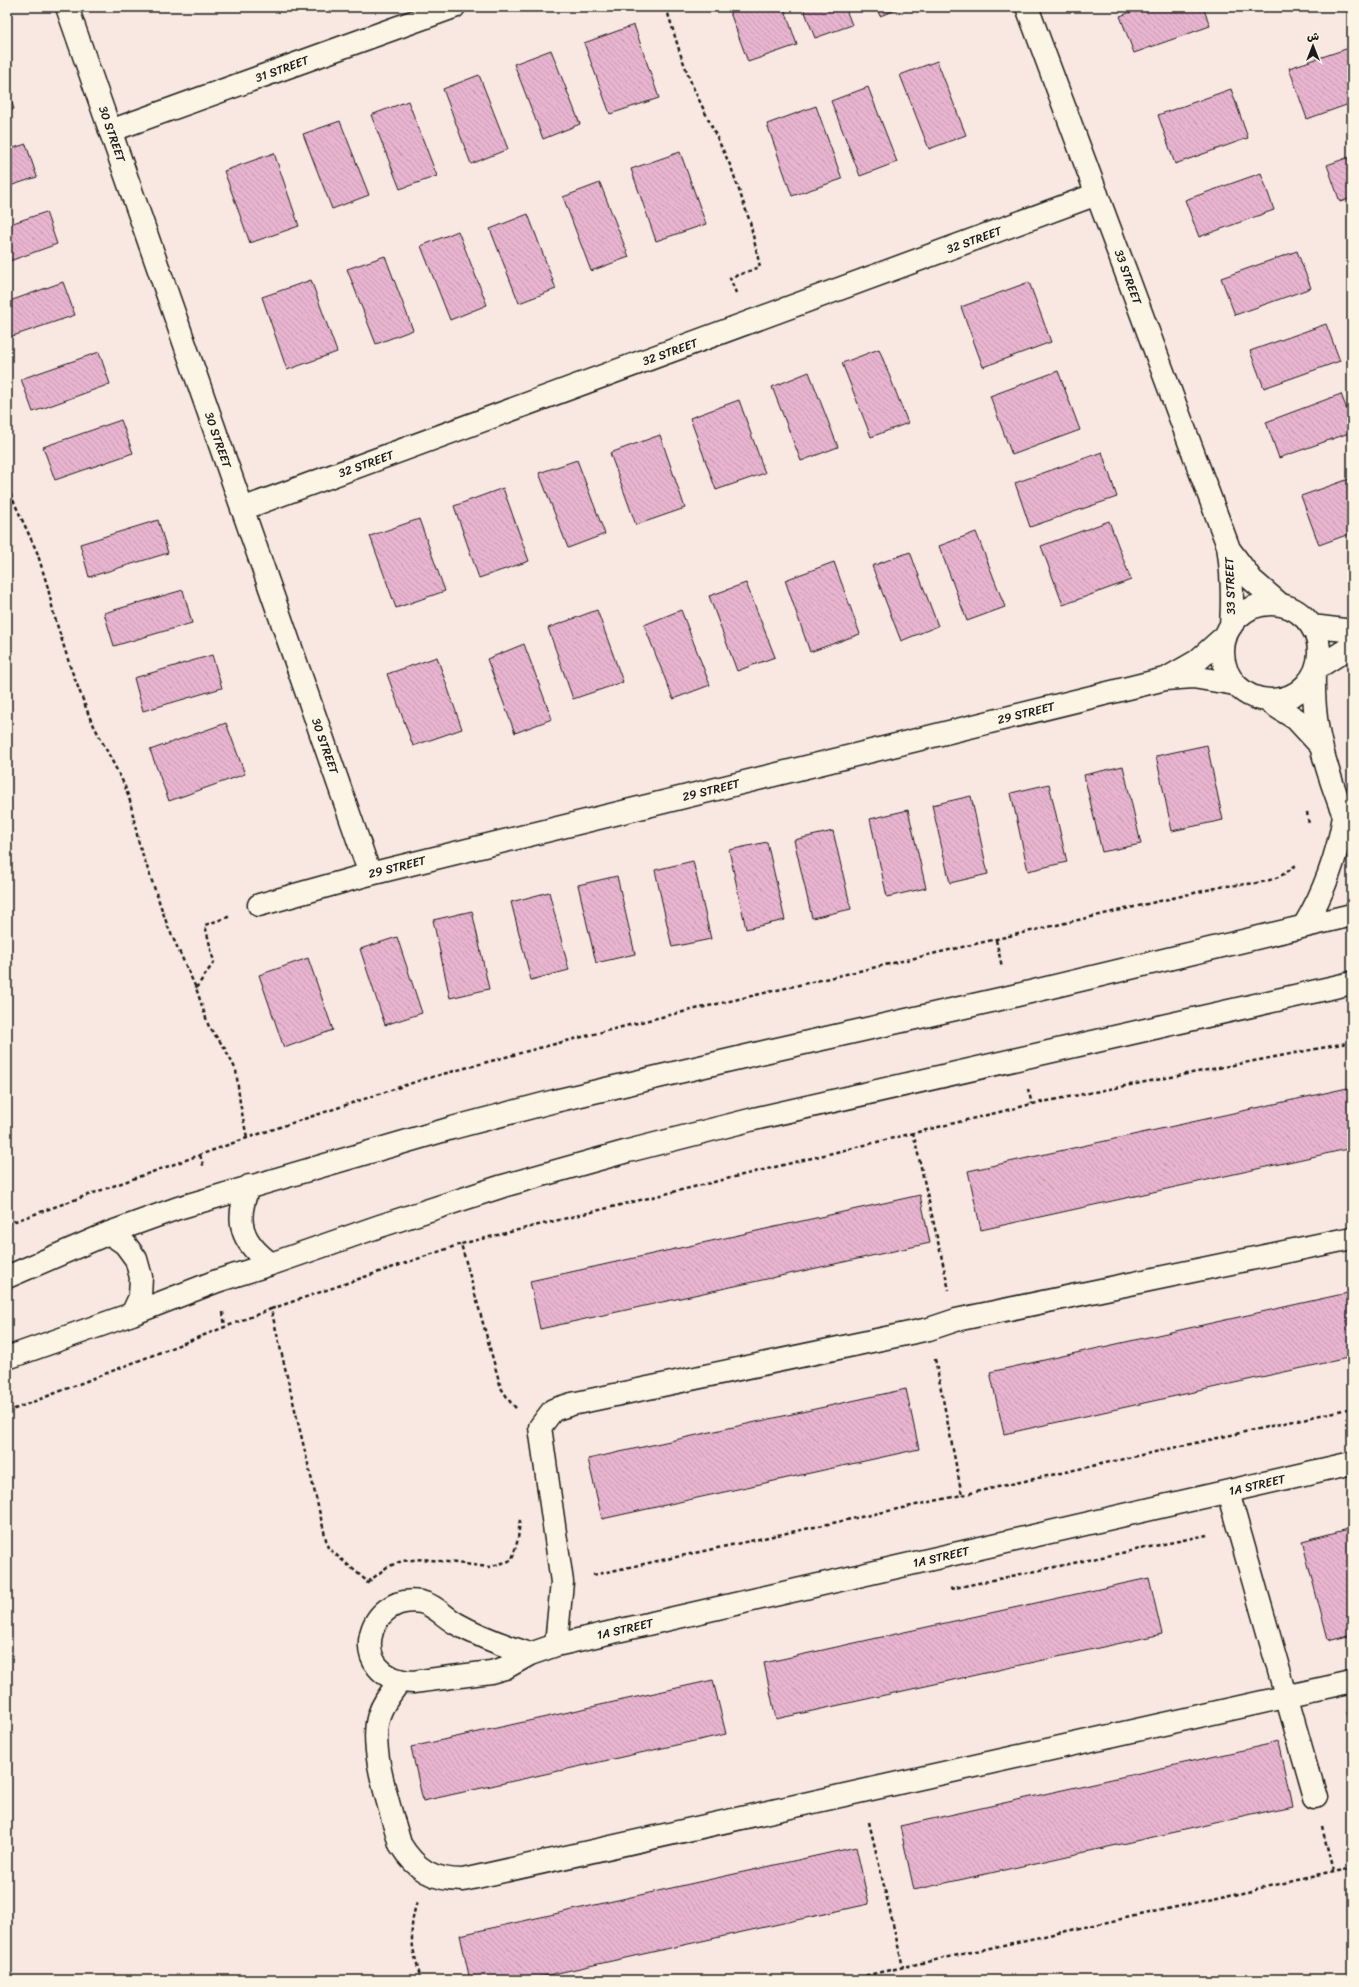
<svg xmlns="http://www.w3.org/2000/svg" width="1359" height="1987" viewBox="0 0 1359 1987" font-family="Sriracha,'Playpen Sans Arabic',sans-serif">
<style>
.building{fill:url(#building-back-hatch);stroke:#1c1c1c}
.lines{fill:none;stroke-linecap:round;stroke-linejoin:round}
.street-casing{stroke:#1c1c1c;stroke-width:25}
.secondary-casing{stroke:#1c1c1c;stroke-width:25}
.path{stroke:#1c1c1c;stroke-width:2.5;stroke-dasharray:4 3;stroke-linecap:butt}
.street{stroke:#fcf5e5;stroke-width:22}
.secondary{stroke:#fcf5e5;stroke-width:22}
.labels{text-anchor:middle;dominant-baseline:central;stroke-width:4;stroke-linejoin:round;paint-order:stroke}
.street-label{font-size:12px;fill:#1c1c1c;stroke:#fcf5e5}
</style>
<defs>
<pattern id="building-back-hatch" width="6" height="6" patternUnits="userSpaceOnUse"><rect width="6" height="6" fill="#e8b4cf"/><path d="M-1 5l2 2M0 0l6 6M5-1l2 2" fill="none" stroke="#c69ab1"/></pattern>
</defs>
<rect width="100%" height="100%" fill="#f8e8e1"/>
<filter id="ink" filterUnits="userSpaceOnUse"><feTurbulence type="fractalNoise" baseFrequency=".025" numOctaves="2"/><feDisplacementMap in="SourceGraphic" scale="8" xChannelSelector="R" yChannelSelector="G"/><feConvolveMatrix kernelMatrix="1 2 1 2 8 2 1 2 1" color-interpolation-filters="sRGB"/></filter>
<g filter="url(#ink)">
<path class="building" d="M728 7H784L797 45 748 62Z
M803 7H845L852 25 815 38Z
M876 7H904L880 16Z
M1145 7H1203L1210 26 1134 53 1120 16Z
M634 25 659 98 610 114 584 43Z
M1352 47V103L1307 119 1289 68Z
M551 50 580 124 543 139 514 64Z
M937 61 966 135 929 149 900 75Z
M479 75 508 149 471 164 443 89Z
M868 87 897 162 860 176 831 101Z
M7 89 14 109 7 112Z
M1231 89 1248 138 1175 164 1158 115Z
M408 101 437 176 400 189 371 115Z
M816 106 842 179 792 196 767 124Z
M340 121 369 195 332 209 303 134Z
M26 144 37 177 7 187V150Z
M680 152 706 224 656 241 631 169Z
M274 153 299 226 250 243 224 171Z
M1352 156V198L1340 202 1327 165Z
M1261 173 1274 210 1199 237 1185 200Z
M600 183 629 257 591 271 563 197Z
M46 212 57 244 7 262V225Z
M528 214 556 289 519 303 490 229Z
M458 231 487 305 450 320 421 246Z
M1297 251 1311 288 1235 315 1221 278Z
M385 256 413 330 376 344 347 269Z
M311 280 337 352 287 370 262 297Z
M63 282 75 315 7 338V302Z
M1029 282 1051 342 983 367 961 307Z
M1326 324 1340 361 1264 388 1250 351Z
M879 349 908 423 871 437 842 363Z
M99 352 110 384 33 412 21 379Z
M1058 371 1080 430 1012 455 990 396Z
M809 372 838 447 801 461 772 387Z
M1341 394 1352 423V432L1279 458 1266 422Z
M739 400 765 473 716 490 690 418Z
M121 420 133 453 55 480 43 447Z
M660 435 685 508 636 525 610 453Z
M1102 452 1117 497 1030 527 1015 483Z
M577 460 605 534 568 548 539 473Z
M1352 478V533L1319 545 1301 496Z
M503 488 529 561 479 578 454 506Z
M419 519 445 591 396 608 370 536Z
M158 520 168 553 89 577 80 544Z
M1109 521 1131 580 1063 605 1041 546Z
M976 532 1005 607 967 621 939 546Z
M910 552 938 626 901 641 872 566Z
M834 562 860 634 810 652 785 580Z
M746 583 775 657 737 671 709 596Z
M183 590 192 623 114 646 104 613Z
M597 610 623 682 573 699 548 628Z
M681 610 710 685 673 699 644 625Z
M524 644 552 719 515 733 487 659Z
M212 655 222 688 143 711 134 678Z
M437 657 462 729 413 746 387 674Z
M226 723 245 774 169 801 150 750Z
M1207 745 1223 820 1172 831 1156 756Z
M1123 766 1141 844 1102 852 1084 775Z
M1049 784 1067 862 1028 871 1011 793Z
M971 796 988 874 950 883 932 805Z
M908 810 926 888 887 897 870 819Z
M833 831 851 909 812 918 794 840Z
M767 842 785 920 746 929 729 850Z
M693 861 711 939 672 947 655 870Z
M617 876 635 954 596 963 578 885Z
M549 892 569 970 531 980 511 902Z
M472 911 489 989 450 998 433 920Z
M397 937 422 1013 385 1025 360 949Z
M308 958 333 1030 284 1048 259 975Z
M1352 1087V1148L981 1230 968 1171Z
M920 1195 930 1243 540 1329 530 1281Z
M1352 1292V1357L1004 1434 990 1372Z
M906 1389 919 1449 602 1519 588 1459Z
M1352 1528V1634L1328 1640 1302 1541Z
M1149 1578 1162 1634 776 1719 764 1663Z
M713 1680 726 1734 423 1801 411 1747Z
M1352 1710V1732L1347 1711Z
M1279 1742 1293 1806 914 1890 900 1826Z
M856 1847 869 1904 526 1980H470L460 1935Z"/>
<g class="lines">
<g class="street-casing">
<path id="street" d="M67 7 370 874
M1027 7 1228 546C1232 573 1233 599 1231 626
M110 131 454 7
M242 509 1097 194
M1229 549 1252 580 1281 605
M1223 652a48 48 0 1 1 96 0a48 48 0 1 1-96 0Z
M1312 626 1352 631
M1317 668 1352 646
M1314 674C1313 717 1319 744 1332 783 1338 800 1343 816 1352 832
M1169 677 1197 661 1225 636
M1266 700 1296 719 1320 745
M259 905 370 874 1165 679 1193 677 1235 684
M1304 926C1325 891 1337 857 1344 817
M1228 1492 1315 1797
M556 1645 562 1582 540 1427 553 1410 572 1404 929 1329 956 1320 1352 1238
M530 1654C505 1646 480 1637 457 1624 444 1617 435 1605 421 1602 365 1592 345 1679 413 1682L491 1672 505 1668 530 1654 556 1645 1352 1463
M400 1681C392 1692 383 1702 379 1715 368 1748 391 1810 400 1844 416 1870 433 1880 463 1880L1352 1682"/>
</g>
<g class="secondary-casing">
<path id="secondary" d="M249 1186C234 1221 241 1242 271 1264
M109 1233 125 1244 136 1259 141 1277 140 1297 132 1314
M7 1277 109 1233 178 1208 452 1128 555 1101 764 1052 1009 997 1352 915
M7 1358 132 1314 217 1281 271 1264 380 1226 503 1186 628 1151 754 1119 1352 983"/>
</g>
<path class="path" d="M666 7 680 53 692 85 731 167 750 222 760 267 730 278 736 293
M7 487 37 552 48 588 54 615 71 669 90 718 124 784 130 801 139 844 168 927 196 988 209 1027 224 1047 236 1070 240 1103 247 1138
M1307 812 1309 825
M996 940 1002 967
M196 988 214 962 205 925 231 916
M1028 1089 1032 1104
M913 1132 949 1290
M200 1155 204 1168
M7 1224 247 1138 421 1080 539 1048 657 1018 1220 887C1252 882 1273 887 1298 863
M271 1309 461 1244
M223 1312 225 1327
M935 1359 962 1495
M516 1408 511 1403 501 1388 461 1244 1032 1104 1352 1042
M7 1412 271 1309 328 1548 368 1582 367 1584
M593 1575 962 1495 1352 1408
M368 1582 387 1567 402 1561 423 1559 489 1567 512 1560 518 1539 520 1519
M950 1589 1207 1535
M869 1822 903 1967
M1322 1827 1333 1872
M417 1902C407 1933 413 1950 421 1980
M845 1980 1352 1868"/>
<use href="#street" class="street"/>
<use href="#secondary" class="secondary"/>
</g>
</g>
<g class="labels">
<g class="street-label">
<text transform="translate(282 69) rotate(-20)">31 STREET</text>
<text transform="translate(112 134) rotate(71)">30 STREET</text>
<text transform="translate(974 240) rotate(-20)">32 STREET</text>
<text transform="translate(1128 277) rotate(70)">33 STREET</text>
<text transform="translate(670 352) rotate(-20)">32 STREET</text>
<text transform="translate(218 440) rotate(71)">30 STREET</text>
<text transform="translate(366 464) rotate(-20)">32 STREET</text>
<text transform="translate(1230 586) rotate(-92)">33 STREET</text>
<text transform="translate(1026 713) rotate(-14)">29 STREET</text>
<text transform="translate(325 746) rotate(71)">30 STREET</text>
<text transform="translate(711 790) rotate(-14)">29 STREET</text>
<text transform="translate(397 867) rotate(-14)">29 STREET</text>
<text transform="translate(1257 1485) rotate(-13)">1A STREET</text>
<text transform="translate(941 1557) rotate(-13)">1A STREET</text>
<text transform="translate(625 1629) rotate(-13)">1A STREET</text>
</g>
</g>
<rect width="1359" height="1987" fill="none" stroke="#fcf5e5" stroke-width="24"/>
<rect x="12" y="12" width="1335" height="1963" fill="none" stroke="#1c1c1c" stroke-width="1.5" filter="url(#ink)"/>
<g transform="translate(1313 46)" stroke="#fcf5e5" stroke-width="3" paint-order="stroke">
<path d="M0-3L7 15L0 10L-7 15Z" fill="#1c1c1c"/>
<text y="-6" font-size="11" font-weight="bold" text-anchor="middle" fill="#1c1c1c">ش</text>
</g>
</svg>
